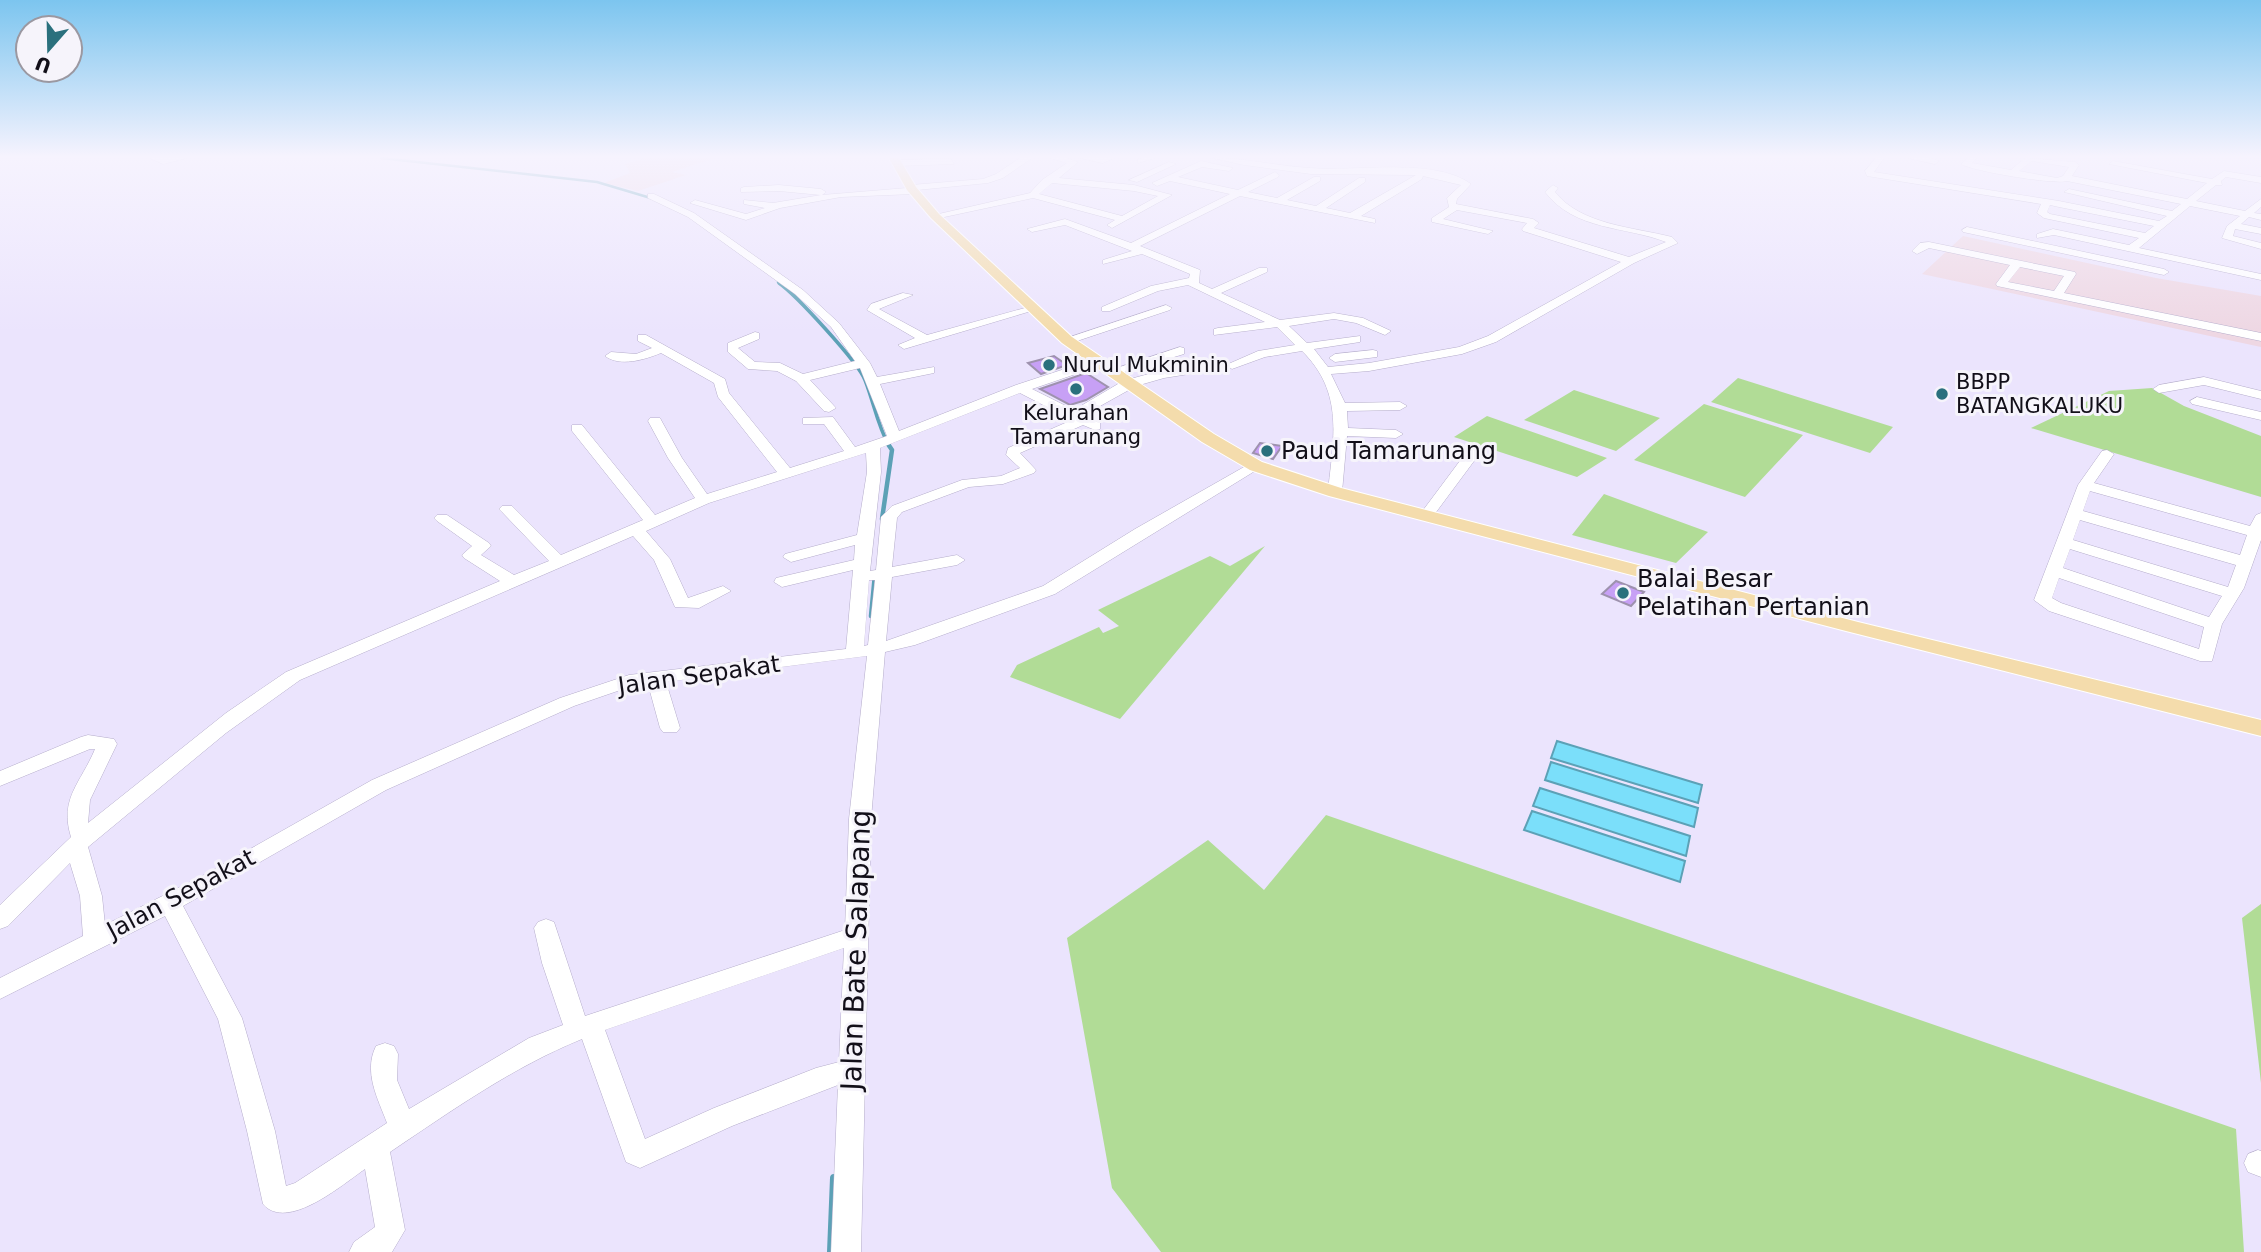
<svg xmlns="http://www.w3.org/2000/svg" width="2261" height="1252" viewBox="0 0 2261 1252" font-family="'DejaVu Sans',sans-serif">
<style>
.industrial{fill:#eed7e3}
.green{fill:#b1dc96}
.water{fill:#7bdffa;stroke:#5ca1b6;stroke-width:2}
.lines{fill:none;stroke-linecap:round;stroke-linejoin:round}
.stream-far3{stroke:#5ca1b6;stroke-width:2.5}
.stream-far2{stroke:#5ca1b6;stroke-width:3.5}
.stream-far1{stroke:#5ca1b6;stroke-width:4.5}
.stream{stroke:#5ca1b6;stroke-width:8}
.building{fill:#c7a0f5;stroke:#9e92ae;stroke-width:2}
.minor-casing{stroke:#b5adcb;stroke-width:1}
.major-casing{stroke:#fff;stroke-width:2}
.minor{fill:#fff;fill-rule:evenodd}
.major{fill:#f4dcac;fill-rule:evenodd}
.poi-dot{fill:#2a707d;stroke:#f6f4fb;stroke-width:2.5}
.labels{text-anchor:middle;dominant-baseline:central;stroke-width:6;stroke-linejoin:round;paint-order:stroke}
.far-poi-label{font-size:21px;fill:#120f19;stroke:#f6f4fb;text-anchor:start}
.poi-label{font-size:24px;fill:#120f19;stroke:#f6f4fb;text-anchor:start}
.street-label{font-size:24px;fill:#120f19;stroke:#f6f4fb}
.near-street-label{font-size:28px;fill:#120f19;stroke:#f6f4fb}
</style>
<rect width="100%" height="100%" fill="#ebe4fd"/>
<path class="industrial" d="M645 158H715L672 172 686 175 638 191 604 183 630 173 625 164Z
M1963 236 2156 278 2261 296V347L1922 274Z"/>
<path class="green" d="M1738 378 1893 427 1870 453 1711 402Z
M2152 388 2184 406 2261 436V497L2031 428 2109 391Z
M1574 390 1660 418 1616 451 1524 420Z
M1704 404 1803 435 1745 497 1634 460Z
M1487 416 1607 458 1577 477 1454 437Z
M1604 494 1708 532 1676 563 1572 535Z
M1265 546 1120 719 1010 677 1017 665 1099 627 1103 633 1119 626 1098 610 1210 556 1230 566Z
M1326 815 2236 1129 2244 1252H1161L1112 1188 1067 938 1208 840 1264 890Z
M2261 904V1083L2242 918Z"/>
<path class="water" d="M1557 741 1702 785 1698 803 1551 758Z
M1551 762 1698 808 1694 827 1545 780Z
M1540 788 1690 836 1686 856 1533 806Z
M1532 811 1685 861 1680 882 1524 830Z"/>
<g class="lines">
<path class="stream-far3" d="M381 158 597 182 654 199
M778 282 782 285"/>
<path class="stream-far2" d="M779 283C796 295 858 362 865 380 874 403 877 424 889 446"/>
<path class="stream-far1" d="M882 519 892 450 888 444
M871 616 875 574"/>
<path class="stream" d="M831 1252 834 1178"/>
</g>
<path class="building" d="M1054 356 1067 365 1041 374 1028 363Z
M1086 373 1108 387 1086 400 1070 405 1040 389Z
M1260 443 1282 446 1273 459 1253 453Z
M1616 581 1644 592 1631 606 1602 594Z"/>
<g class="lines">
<g class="minor-casing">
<path id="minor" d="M150 158H187L163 164Z
M1020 158H1032L1003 178 988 183 917 190 913 194 841 197 780 208 746 220 690 203 695 200 746 214 765 208 744 204V200L773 203 821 195 779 191 741 192V188L744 187 779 185 821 189 826 192 822 195 907 188 911 185 983 179 996 174Z
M1050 158H1066L1078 162 1059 178 1134 185 1172 195 1112 228 1107 225 1115 220 1033 198 935 219 930 216 1030 193 1042 180 1067 163ZM1052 183 1134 191 1158 196 1122 216 1039 194Z
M1080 158H1114L1103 163Z
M1143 158H1155L1138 163V159Z
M1213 158C1245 158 1278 166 1310 168 1355 172 1434 157 1471 184L1457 199 1456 204 1533 219 1539 223 1534 228 1629 257 1666 242C1625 226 1575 231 1545 192L1553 185 1558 188 1555 192C1581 225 1633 227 1672 237L1678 243 1634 263 1496 342 1462 354 1369 371 1331 374 1345 403 1400 402 1407 406 1400 410 1347 411 1348 428 1396 430 1403 434 1396 438 1347 436 1342 492 1335 496 1328 492C1333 440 1345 393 1302 351L1265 357 1232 369 1226 365 1258 351 1295 345 1277 327 1214 335V329L1218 328 1265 322 1188 285 1158 291 1110 311H1102V307L1151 286 1189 278 1190 274 1142 254 1103 264V260L1132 251 1065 225 1032 232 1027 229 1065 219 1131 243 1230 194 1170 181 1157 186 1152 183 1201 161 1233 168 1229 171 1202 167 1178 177 1238 190 1275 172 1279 175 1278 177 1248 192 1277 198 1314 177H1320V181L1287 200 1316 206 1359 178H1365V182L1326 208 1350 213 1416 175 1311 174 1244 165ZM1423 176 1461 185 1447 198 1449 207 1432 218V222L1488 234 1493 231 1443 219 1457 210 1527 223 1522 229 1523 231 1621 262 1488 336 1459 347 1369 363 1328 367 1314 349 1360 342V336L1307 343 1289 326 1334 319 1356 323 1385 335 1391 331 1363 318 1334 313 1280 320 1221 293 1267 272V268H1259L1212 289 1199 283 1200 270 1140 246 1240 196 1375 223V219L1361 216 1422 179Z
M1876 158H1884L1874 172 2059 201 2159 221 2167 216 2064 192 2069 189 2172 211 2181 204 2067 181C2055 185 1972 171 1961 164L1968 158H1977L1972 163 2011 170 2025 158 2075 162 2079 165 2072 176 2187 199 2207 183 2109 164 2113 161 2212 179 2224 171 2261 177V183L2226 177 2221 181 2222 185H2216L2196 201 2245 211 2261 199V207L2254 213 2261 214V220L2249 217 2241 224 2261 228V234L2235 229 2233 236 2261 243V249L2222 238 2227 226 2240 216 2190 206 2139 248 2261 274V280L2054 235 2037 238V234L2053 229 2129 245 2139 238 2044 218 2037 213 2041 204 1867 176 1865 171ZM2032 161 2069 167 2063 176 2057 178 2019 171ZM2050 205 2059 207 2154 226 2145 233 2050 214 2047 212Z
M1908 158H1930L1939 161 1935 164Z
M951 159 954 164 897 166 893 163 897 160Z
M1169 162 1176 164 1137 182 1129 180Z
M648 194H654L694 213 803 290 839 323 870 363 877 377 934 367V373L880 384 899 431 1016 385 1098 358 1104 362 1102 365 1032 389 1074 410 1123 381 1163 370 1214 362 1220 366 1214 370 1164 378 1136 386 1084 415 1100 423V429L1095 430 1083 425 1020 453 1036 470 1034 473 1003 484 969 487 902 512 897 518 892 567 957 555 965 560 957 565 892 577 886 641 1043 586 1135 529 1251 463H1261L1263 466 1055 594 915 645 885 652 871 819 861 1252H831L838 1085 732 1126 640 1168 626 1162 582 1039C513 1067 451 1111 390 1152L405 1230 392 1252H349L354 1242 375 1227 365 1169C342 1185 287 1232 263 1204L247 1131 218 1019 165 916 0 999V978L83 936 80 896 70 863 8 926 0 929V905L71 837C59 798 81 783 95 749H90L0 786V771L81 737 88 735 114 739 117 744 90 800 88 823 226 713 286 672 500 581 464 558 462 555 472 546 437 521 434 518 437 515H447L489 543 491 546 481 555 514 575 549 561 502 512 499 509 502 506H512L561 555 643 520 572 431V425H582L655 515 695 498 668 458 648 421 650 418H660L682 458 707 494 777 472 718 397 714 383 661 353C644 360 620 367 605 356L611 352 636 354 652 348 638 341V335H646L725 379 729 393 790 468 844 451 824 424H803V418L833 417 855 447 887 436 860 368 810 380 836 408 829 412 824 411 796 381 777 371 748 369 728 352V343L755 332 759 333V339L738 348 755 362 780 363 803 374 855 361 831 327 795 294 688 217 648 198ZM1020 393 1072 420 1008 448 1006 455 1020 468 1001 476 962 480 892 506 881 517 876 570 870 571 881 472 880 448ZM866 453 867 472 857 535 785 554 783 557 791 562 855 545 854 560 776 578 774 582 782 587 853 570 846 649 629 675 560 698 372 780 206 874 105 925 102 896 88 847 226 733 300 680 633 536 654 560 675 607 699 608 731 591 723 586 688 598 670 559 646 531 709 503ZM869 580H875L868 645 864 646ZM867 656 849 819 845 930 585 1016 554 922 546 919 538 922 534 928 542 963 563 1025 529 1038 409 1109 397 1080 398 1054 394 1046 385 1043 376 1046C363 1072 378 1099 387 1123L295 1183 286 1186 275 1131 242 1018 183 906 386 790 574 706 632 686 648 684 660 728 663 732H677L680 728 666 682ZM844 948 839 1062 816 1068 714 1108 645 1139 605 1030Z
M1967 227 2164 269 2169 272 2164 275 1963 232 1962 230Z
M1929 242 2075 272 2076 274 2064 293 2261 333V341L1997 286 1996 284 2010 265 1929 248 1917 254 1912 251 1920 243ZM2020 267 2064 276 2054 291 2008 282Z
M903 293 913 295 879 309 927 335 1032 306 1038 309 904 349 898 345 915 338 867 310 871 304Z
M1166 305 1172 308 1170 310 1071 343 1061 340Z
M1180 347 1184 348V354L1111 376 1105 372Z
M1373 350 1377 351V357L1335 362 1329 358 1335 354Z
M2204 377 2261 391V399L2204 385 2159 393 2153 389 2159 385Z
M2197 397 2261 412V420L2192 404 2190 401Z
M1473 449 1480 453 1431 519H1421L1418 516 1421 513 1468 450Z
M2107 450 2114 454 2094 483 2250 526 2256 515 2261 513V540L2244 588 2222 624 2212 661H2200L2049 611 2034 600 2078 485 2102 451ZM2090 491 2247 535 2240 555 2083 511ZM2080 520 2236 565 2228 587 2073 540ZM2070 549 2222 596 2209 617 2063 568ZM2059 578 2204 627 2199 649 2061 603 2052 598Z
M2258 1150 2261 1151V1177L2248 1172 2244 1163 2248 1154Z"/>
</g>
<g class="major-casing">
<path id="major" d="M889 158H899L916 187 939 214 1072 337 1214 434 1262 462 1341 488 1858 622 2261 720V736L1846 631 1329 496 1250 470 1202 442 1062 343 931 218 907 190Z"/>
</g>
<use href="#minor" class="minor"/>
<use href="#major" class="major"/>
</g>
<linearGradient id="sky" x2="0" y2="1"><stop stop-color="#7cc5ef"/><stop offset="0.47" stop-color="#f6f3fe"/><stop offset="1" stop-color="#f6f3fe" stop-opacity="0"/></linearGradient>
<rect width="2261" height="333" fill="url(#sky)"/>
<g class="poi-dot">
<circle cx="1049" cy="365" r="7"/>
<circle cx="1076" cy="389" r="7"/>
<circle cx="1942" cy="394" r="7"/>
<circle cx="1267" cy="451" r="7"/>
<circle cx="1623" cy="593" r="7"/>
</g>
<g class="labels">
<g class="far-poi-label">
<text x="1063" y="365">Nurul Mukminin</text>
<text x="1956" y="382">BBPP<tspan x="1956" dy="24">BATANGKALUKU</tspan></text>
<text x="1076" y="413" text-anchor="middle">Kelurahan<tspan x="1076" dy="24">Tamarunang</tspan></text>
</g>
<g class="poi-label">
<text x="1281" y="451">Paud Tamarunang</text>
<text x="1637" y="579">Balai Besar<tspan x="1637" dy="28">Pelatihan Pertanian</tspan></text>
</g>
<g class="street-label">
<text transform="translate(699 675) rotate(-8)">Jalan Sepakat</text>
<text transform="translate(181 894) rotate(-28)">Jalan Sepakat</text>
</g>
<g class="near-street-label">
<text transform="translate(856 950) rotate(-88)">Jalan Bate Salapang</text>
</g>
</g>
<g transform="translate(49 49) rotate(200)"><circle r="33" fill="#f6f4fb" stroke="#9b98a1" stroke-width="2"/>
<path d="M0-5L12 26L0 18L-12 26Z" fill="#2a707d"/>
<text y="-10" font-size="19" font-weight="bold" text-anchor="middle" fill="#120f19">U</text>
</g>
</svg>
